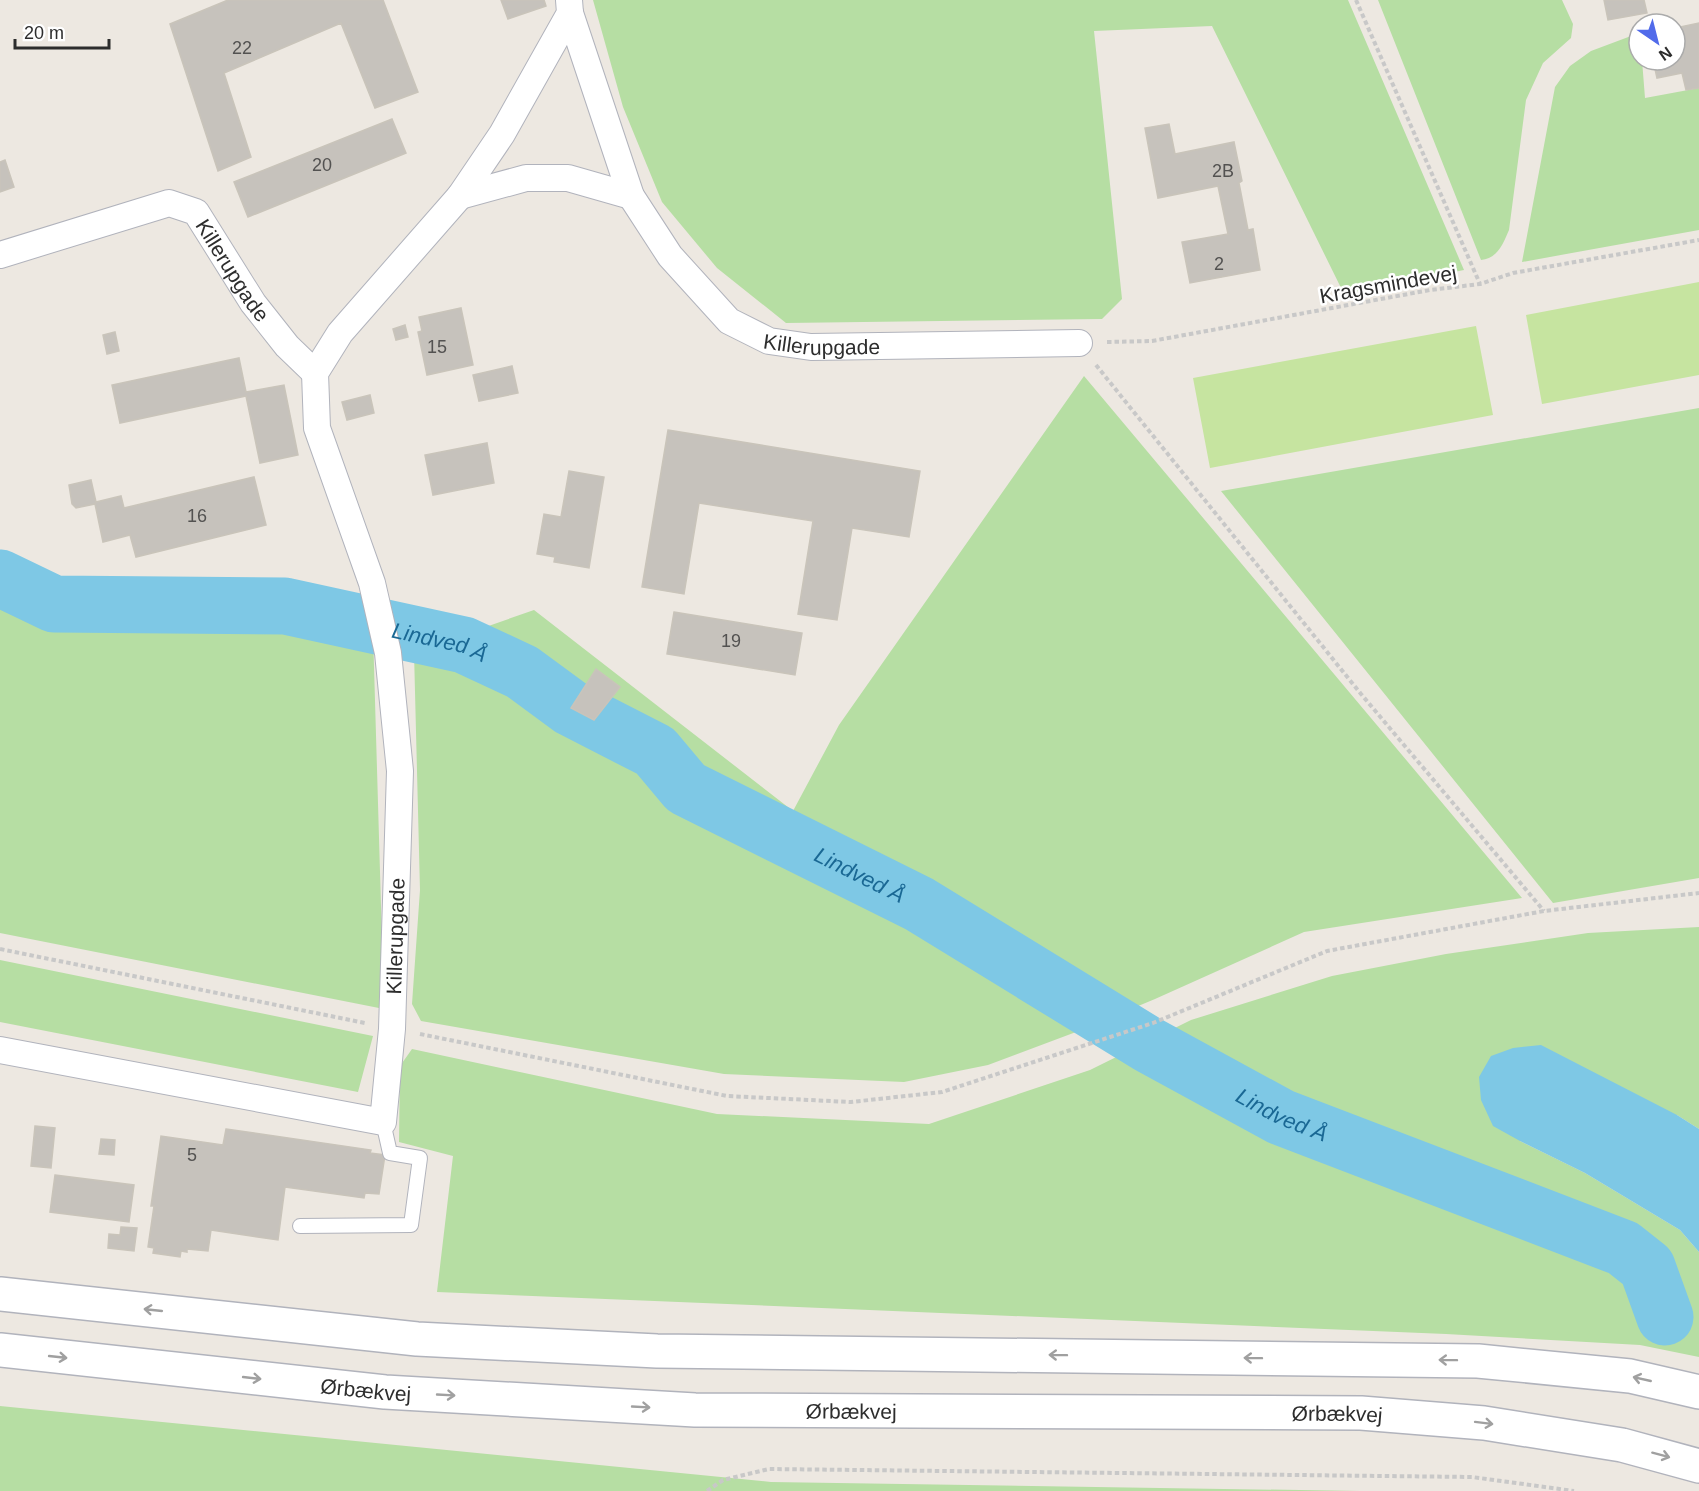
<svg xmlns="http://www.w3.org/2000/svg" width="1699" height="1491" viewBox="0 0 1699 1491" font-family="Helvetica,sans-serif">
<style>
.green{fill:#b6dea3}
.pitch{fill:#c6e4a0}
.water{fill:#7ec8e5}
.lines{fill:none;stroke-linecap:round;stroke-linejoin:round}
.river{stroke:#7ec8e5;stroke-width:57}
.building{fill:#c6c2bc;stroke:#c9c4ba;stroke-width:1.5}
.service-casing{stroke:#b1b3bc;stroke-width:16}
.minor-casing{stroke:#b1b3bc;stroke-width:28}
.secondary-casing{stroke:#b1b3bc;stroke-width:36}
.path{stroke:#c8c8c8;stroke-width:4;stroke-dasharray:4.5 3;stroke-linecap:butt}
.service{stroke:#fff;stroke-width:14}
.minor{stroke:#fff;stroke-width:26}
.secondary{stroke:#fff;stroke-width:33}
.oneway{stroke:#a0a0a0}
.labels{text-anchor:middle;dominant-baseline:central;stroke-width:5;stroke-linejoin:round;paint-order:stroke}
.number-label{font-size:18px;fill:#535251}
.street-label{font-size:21px;fill:#2d2d2d;stroke:#fff}
.water-label{font-size:22px;font-style:italic;fill:#1a6894;stroke:#fff}
</style>
<rect width="100%" height="100%" fill="#ede8e1"/>
<path class="green" d="M593 0H1348L1464 270 1344 294 1212 26 1094 31 1122 299 1102 319 786 323 717 268 662 202 623 107Z
M1378 0H1562L1573 24 1571 38 1543 63 1526 100 1509 230C1503 244 1498 258 1481 260Z
M1639 33V60H1642L1645 98 1699 88V230L1522 262 1555 87 1570 66 1591 51Z
M1084 376 1522 898 1304 932 1155 999 1076 1032 988 1065 904 1082 724 1074 421 1021 412 1004 420 890 414 652 534 610 793 811 839 725Z
M1699 408V878L1553 903 1221 491Z
M0 554 82 590 373 632 384 1009 0 933Z
M1699 927V1129L1677 1115 1520 1141 1585 1173 1680 1230 1699 1252V1357L1640 1345 1446 1334 437 1292 453 1156 399 1142 400 1066 412 1049 717 1114 929 1124 1090 1070 1191 1020 1332 976 1446 954 1588 933Z
M0 960 373 1036 358 1092 0 1022Z
M0 1406 771 1482 1360 1491H0Z"/>
<path class="pitch" d="M1699 282V375L1542 404 1526 315Z
M1476 326 1493 415 1210 468 1193 378Z"/>
<path class="water" d="M1541 1045 1677 1115 1699 1129V1252L1680 1230 1585 1173 1520 1141 1493 1126 1481 1100 1479 1077 1491 1056 1513 1048Z"/>
<g class="lines">
<path class="river" id="s1" d="M0 578 54 604 285 606 464 645 522 672 571 708 655 751 686 788 919 904 1149 1045 1281 1117 1623 1248 1647 1267 1665 1317"/>
</g>
<path class="building" d="M228 0H383L418 92 375 108 341 23 224 73 251 157 218 171 170 24Z
M501 0H544L546 6 508 19Z
M1604 0H1644L1647 13 1608 20Z
M1699 23V88L1686 90 1682 73 1657 78 1653 60H1675V28Z
M392 119 406 153 248 217 234 182Z
M1169 124 1175 154 1234 142 1242 181 1239 183 1248 230 1253 229 1260 270 1190 283 1182 242 1228 234 1218 186 1158 198 1145 128Z
M5 160 14 187 0 192V162Z
M461 308 473 365 427 375 418 332 422 331 419 317Z
M405 325 408 337 396 340 393 329Z
M115 332 119 351 107 354 103 335Z
M239 358 246 392 284 385 298 455 260 463 246 396 120 423 112 385Z
M512 366 518 393 479 401 473 375Z
M370 395 374 413 347 420 342 402Z
M668 430 920 471 909 537 852 528 837 620 798 614 813 521 699 503 684 594 642 587Z
M487 443 494 483 433 495 425 455Z
M569 471 604 477 589 568 554 562 555 557 537 554 544 514 561 517Z
M254 477 266 525 136 557 130 535 103 542 95 504 76 508 72 504 69 485 91 480 96 502 121 496 124 508Z
M674 612 802 633 795 675 667 654Z
M596 669 620 687 594 720 571 708Z
M35 1126 55 1128 51 1168 31 1166Z
M226 1129 371 1150 370 1153 385 1155 379 1194 365 1193 364 1198 285 1187 278 1240 211 1230 208 1251 187 1249V1252L181 1251 180 1257 153 1253 154 1248 148 1247 154 1206H151L161 1136 223 1145Z
M101 1139 115 1140 114 1155 99 1154Z
M55 1175 134 1185 129 1222 50 1212Z
M121 1227 137 1228 134 1251 108 1248 109 1234 120 1235Z"/>
<g class="lines">
<g class="service-casing">
<path id="service" d="M300 1226 411 1225 420 1158 390 1153 383 1122"/>
</g>
<g class="minor-casing">
<g id="minor">
<path id="s2" d="M570 13 631 196 670 256 729 321 769 341 811 347 1079 343"/>
<path d="M460 196 526 178H568L631 196"/>
<path id="s3" d="M0 255 169 203 196 212 253 303 287 346 315 373"/>
<path id="s4" d="M0 1050 383 1122 392 1029 400 771 388 653 372 583 317 428 315 373 340 333 460 196 502 134 570 13 569 0"/>
</g>
</g>
<g class="secondary-casing">
<g id="secondary">
<path d="M0 1294 417 1339 657 1351 1478 1361 1630 1376 1699 1392"/>
<path id="s5" d="M0 1350 385 1392 695 1410 1361 1413 1484 1423 1622 1445 1699 1466"/>
</g>
</g>
<path class="path" d="M1356 0 1480 284
M1107 342 1152 341 1430 290 1480 284 1513 273 1699 240
M1096 365 1361 694 1544 911
M0 949 365 1023
M420 1034 727 1096 851 1102 942 1092 1153 1023 1327 951 1544 911 1699 893
M707 1491 723 1480 769 1469 1472 1477 1574 1491"/>
<use href="#service" class="service"/>
<use href="#minor" class="minor"/>
<use href="#secondary" class="secondary"/>
</g>
<defs><path id="oneway-shaft" d="M-6 0H5M1.5-3L5.5 0L1.5 3" fill="none" stroke-width="1.6" stroke-linecap="round" stroke-linejoin="round" transform="scale(1.5)"/></defs>
<g class="oneway">
<use href="#oneway-shaft" transform="translate(153 1310) rotate(-174)"/>
<use href="#oneway-shaft" transform="translate(1058 1355) rotate(-179)"/>
<use href="#oneway-shaft" transform="translate(58 1357) rotate(6)"/>
<use href="#oneway-shaft" transform="translate(1253 1358) rotate(-179)"/>
<use href="#oneway-shaft" transform="translate(1448 1360) rotate(-179)"/>
<use href="#oneway-shaft" transform="translate(252 1378) rotate(6)"/>
<use href="#oneway-shaft" transform="translate(1642 1379) rotate(-167)"/>
<use href="#oneway-shaft" transform="translate(446 1395) rotate(3)"/>
<use href="#oneway-shaft" transform="translate(641 1407) rotate(3)"/>
<use href="#oneway-shaft" transform="translate(1484 1423) rotate(7)"/>
<use href="#oneway-shaft" transform="translate(1661 1455) rotate(15)"/>
</g>
<g class="labels">
<g class="number-label">
<text x="242" y="48">22</text>
<text x="322" y="165">20</text>
<text x="1223" y="171">2B</text>
<text x="1219" y="264">2</text>
<text x="437" y="347">15</text>
<text x="197" y="516">16</text>
<text x="731" y="641">19</text>
<text x="192" y="1155">5</text>
</g>
<g class="street-label">
<text stroke="none"><textPath href="#s3" startOffset="274">Killerupgade</textPath></text>
<text transform="translate(1388 284) rotate(-10)">Kragsmindevej</text>
<text stroke="none"><textPath href="#s2" startOffset="450">Killerupgade</textPath></text>
<text stroke="none"><textPath href="#s4" startOffset="576">Killerupgade</textPath></text>
<text stroke="none"><textPath href="#s5" startOffset="368">Ørbækvej</textPath></text>
<text stroke="none"><textPath href="#s5" startOffset="854">Ørbækvej</textPath></text>
<text stroke="none"><textPath href="#s5" startOffset="1340">Ørbækvej</textPath></text>
</g>
<g class="water-label">
<text stroke="none"><textPath href="#s1" startOffset="450">Lindved Å</textPath></text>
<text stroke="none"><textPath href="#s1" startOffset="936">Lindved Å</textPath></text>
<text stroke="none"><textPath href="#s1" startOffset="1422">Lindved Å</textPath></text>
</g>
</g>
<g transform="translate(1657 42) rotate(145)"><circle r="28" fill="#ffffff" stroke="#ababab" stroke-width="1.5"/>
<path d="M0-4.5L10 22L0 15L-10 22Z" fill="#516bea"/>
<text y="-9" font-size="16" font-weight="bold" text-anchor="middle" fill="#2d2d2d">N</text>
</g>
<path d="M15 39v9h94v-9" fill="none" stroke="#2d2d2d" stroke-width="3"/>
<text x="24" y="39" font-size="18" fill="#2d2d2d" stroke="#ffffff" stroke-width="4.5" paint-order="stroke">20 m</text>
</svg>
